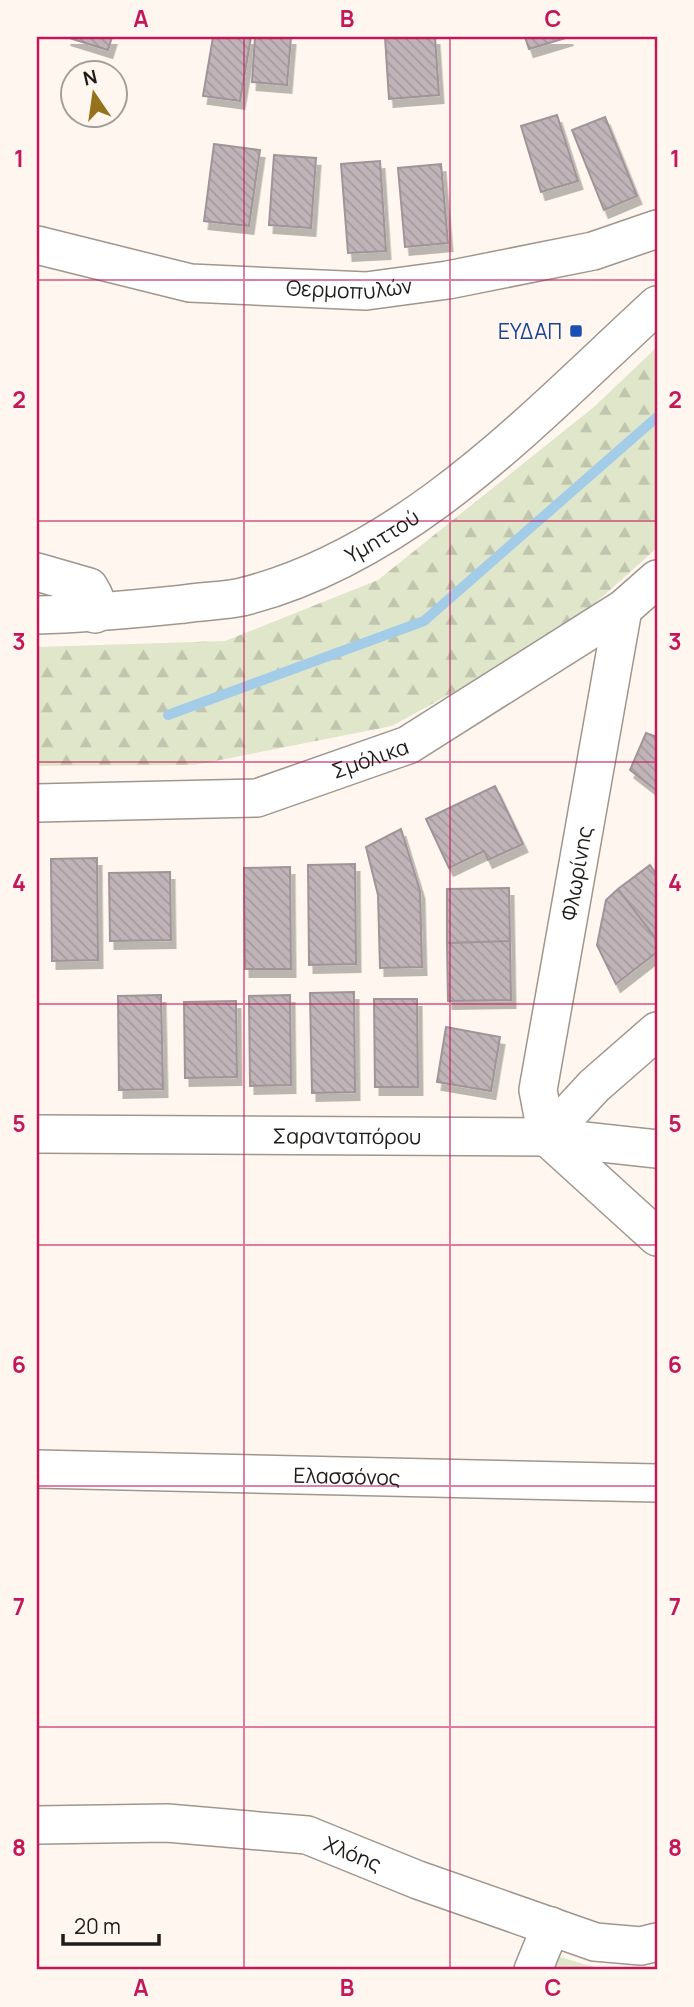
<svg xmlns="http://www.w3.org/2000/svg" width="694" height="2007" viewBox="0 0 694 2007" font-family="Manrope,sans-serif">
<style>
.grass{fill:url(#grass-tufts)}
.forest{fill:url(#forest-firs)}
.lines{fill:none;stroke-linecap:round;stroke-linejoin:round}
.stream{stroke:#a2cce8;stroke-width:10}
.building{fill:url(#building-back-hatch);stroke:#a19499;stroke-width:2;filter:url(#shadow)}
.street-casing{stroke:#9f968e;stroke-width:40}
.street{stroke:#fff;stroke-width:37}
.grid{fill:none;stroke:#c2185b;stroke-width:2;stroke-opacity:0.55}
.transit-dot{fill:#1a4fb4;stroke:#fff7ef;stroke-width:2.5}
.labels{text-anchor:middle;dominant-baseline:central;stroke-width:5;stroke-linejoin:round;paint-order:stroke}
.street-label{font-size:21px;fill:#1f1c19;stroke:#fff7ef}
.transit-label{font-size:21px;fill:#164399;stroke:#fff7ef;text-anchor:end}
.neatline{fill:none;stroke:#c2185b;stroke-width:2.5}
.grid-label{font-size:23px;text-anchor:middle;font-weight:bold;fill:#c2185b}
</style>
<defs>
<pattern id="grass-tufts" width="24" height="20" patternUnits="userSpaceOnUse" patternTransform="scale(1.75)"><rect width="24" height="20" fill="#e0e6ca"/><path d="M3 7l-1-3M5 7V3M7 7l1-3M15 17l-1-3M17 17v-4M19 17l1-3" fill="none" stroke="#c0c5ad"/></pattern>
<pattern id="forest-firs" width="22" height="20" patternUnits="userSpaceOnUse" patternTransform="scale(1.75)"><rect width="22" height="20" fill="#e0e6ca"/><path d="M5 1l3.5 6h-7zM16 11l3.5 6h-7z" fill="#c0c5ad"/></pattern>
<pattern id="building-back-hatch" width="6" height="6" patternUnits="userSpaceOnUse" patternTransform="scale(1.75)"><rect width="6" height="6" fill="#c1b4b8"/><path d="M-1 5l2 2M0 0l6 6M5-1l2 2" fill="none" stroke="#a59a9e"/></pattern>
<filter id="shadow"><feDropShadow dx="4.5" dy="8" stdDeviation="0" flood-color="#0004"/></filter>
</defs>
<rect width="100%" height="100%" fill="#fff7ef"/>
<path class="grass" d="M529 1948 594 1967H657V1970H523Z"/>
<path class="forest" d="M657 347V548L563 632 392 726 195 765 37 766V647L225 641 378 580 595 406Z"/>
<g class="lines">
<path class="stream" d="M168 715 424 621 657 417"/>
</g>
<path class="building" d="M66 37H112L108 50Z
M213 37H251L240 101 203 96Z
M255 37H291L287 85 252 82Z
M385 37H435L439 95 389 99Z
M525 37H569L529 49Z
M557 115 578 181 541 192 521 126Z
M605 117 637 196 604 210 572 130Z
M214 144 260 150 249 226 204 221Z
M274 155 316 158 311 228 269 225Z
M380 161 386 251 348 253 341 164Z
M441 164 448 243 405 247 398 168Z
M646 733 657 737V791L630 770Z
M495 786 523 844 488 860 484 851 449 868 426 819Z
M401 829 420 891 422 967 380 968 378 895 366 847Z
M97 858 98 960 52 961 51 859Z
M355 864 356 964 309 965 308 865Z
M650 865 657 875V940L618 889Z
M290 867 291 969H245L244 868Z
M170 872 171 940 110 941 109 873Z
M509 888 510 941 447 943V889Z
M618 889 657 940V952L616 984 597 945 606 900Z
M510 941 511 1000 448 1001 447 943Z
M354 992 355 1092 312 1093 310 993Z
M161 995 163 1089 119 1090 118 996Z
M290 995 291 1085 250 1086 249 996Z
M374 999H417L418 1087H375Z
M236 1001 237 1077 185 1078 184 1002Z
M446 1027 500 1037 491 1091 437 1082Z"/>
<g class="lines">
<g class="street-casing">
<g id="street">
<path id="s1" d="M37 245 190 283 366 291 448 280 593 251 657 229"/>
<path d="M37 572 89 587 94 596 95 614"/>
<path id="s2" d="M37 615C87 614 135 609 184 604 203 601 224 601 242 597 409 555 535 417 657 305"/>
<path id="s3" d="M37 803 257 798 408 745 623 609 657 579"/>
<path id="s4" d="M37 1134 547 1137 657 1149"/>
<path id="s5" d="M547 1137 538 1090 623 609"/>
<path d="M547 1137 594 1086 657 1031"/>
<path d="M547 1137 657 1237"/>
<path id="s6" d="M37 1469 657 1483"/>
<path id="s7" d="M37 1825 167 1823 307 1835 418 1880 595 1942 641 1946 657 1942"/>
<path d="M533 1970 551 1926"/>
</g>
</g>
<use href="#street" class="street"/>
</g>
<path class="grid" d="M244 37V1970M450 37V1970M37 280H657M37 521H657M37 762H657M37 1004H657M37 1245H657M37 1486H657M37 1727H657"/>
<rect class="transit-dot" x="569" y="324" width="14" height="14" rx="3.5"/>
<g class="labels">
<g class="street-label">
<text stroke="none"><textPath href="#s1" startOffset="317">Θερμοπυλών</textPath></text>
<text stroke="none"><textPath href="#s2" startOffset="359">Υμηττού</textPath></text>
<text stroke="none"><textPath href="#s3" startOffset="340">Σμόλικα</textPath></text>
<text stroke="none"><textPath href="#s5" startOffset="268">Φλωρίνης</textPath></text>
<text stroke="none"><textPath href="#s4" startOffset="310">Σαρανταπόρου</textPath></text>
<text stroke="none"><textPath href="#s6" startOffset="310">Ελασσόνος</textPath></text>
<text stroke="none"><textPath href="#s7" startOffset="320">Χλόης</textPath></text>
</g>
<g class="transit-label">
<text x="562" y="331">ΕΥΔΑΠ</text>
</g>
</g>
<rect width="694" height="2007" fill="none" stroke="#fff7ef" stroke-width="77"/>
<g transform="translate(94 94) rotate(347)"><circle r="33" fill="#fff7ef" stroke="#a59f99" stroke-width="2"/>
<path d="M0-5L12 26L0 18L-12 26Z" fill="#95721b"/>
<text y="-10" font-size="19" font-weight="bold" text-anchor="middle" fill="#1f1c19">N</text>
</g>
<path d="M63 1934v10h96v-10" fill="none" stroke="#1f1c19" stroke-width="3.5"/>
<text x="74" y="1934" font-size="21" fill="#1f1c19" stroke="#fff7ef" stroke-width="5" paint-order="stroke">20 m</text>
<rect x="38" y="38" width="618" height="1930" class="neatline"/>
<g class="grid-label">
<text x="141" y="27">A</text>
<text x="347" y="27">B</text>
<text x="553" y="27">C</text>
<text x="19" y="167">1</text>
<text x="675" y="167">1</text>
<text x="19" y="408">2</text>
<text x="675" y="408">2</text>
<text x="19" y="650">3</text>
<text x="675" y="650">3</text>
<text x="19" y="891">4</text>
<text x="675" y="891">4</text>
<text x="19" y="1132">5</text>
<text x="675" y="1132">5</text>
<text x="19" y="1373">6</text>
<text x="675" y="1373">6</text>
<text x="19" y="1615">7</text>
<text x="675" y="1615">7</text>
<text x="19" y="1856">8</text>
<text x="675" y="1856">8</text>
<text x="141" y="1996">A</text>
<text x="347" y="1996">B</text>
<text x="553" y="1996">C</text>
</g>
</svg>
